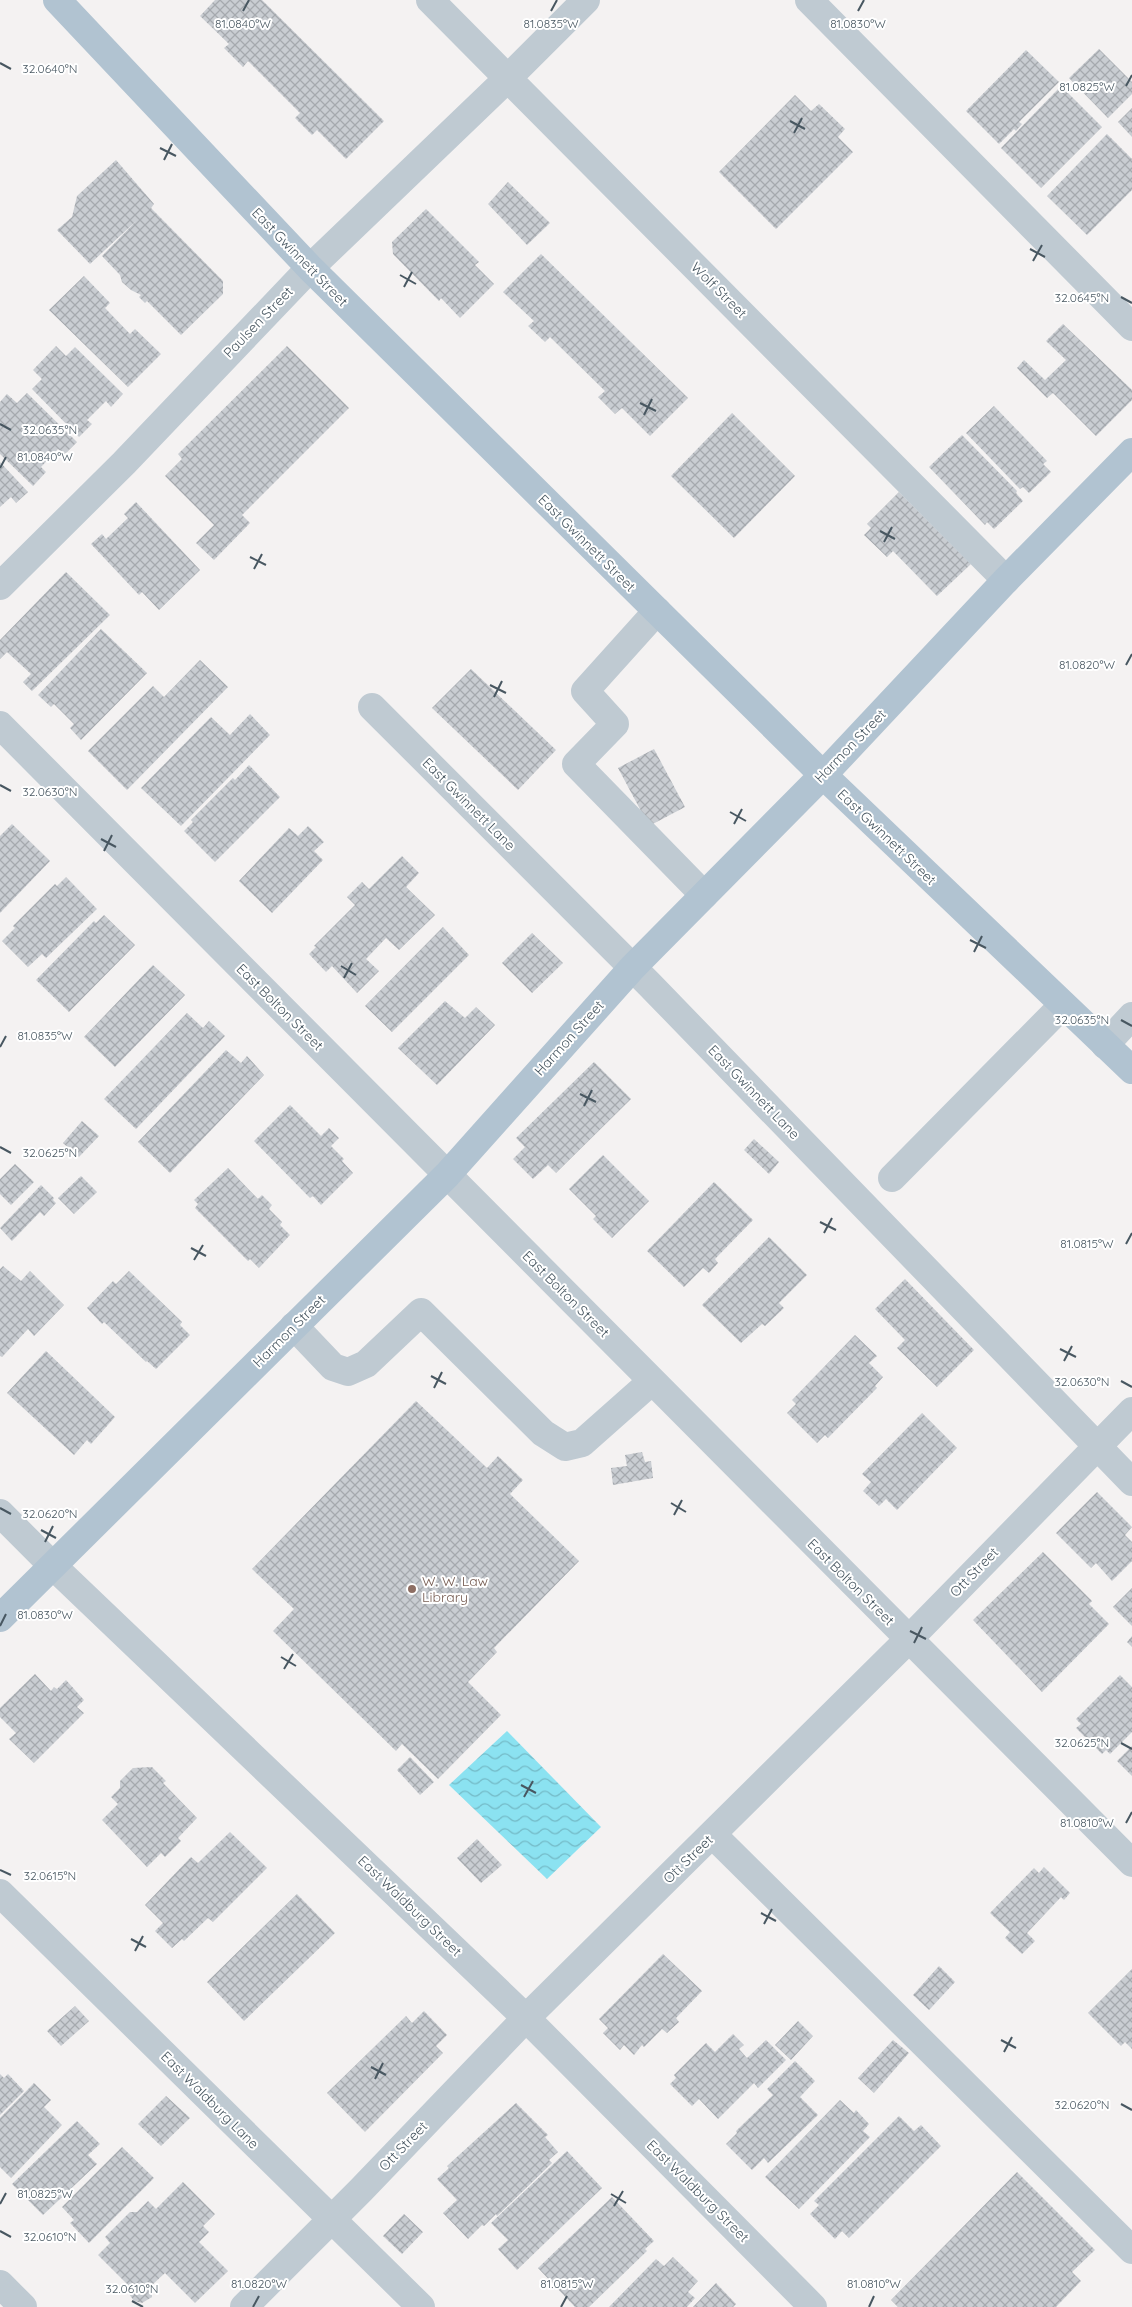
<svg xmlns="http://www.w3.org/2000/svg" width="1132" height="2307" viewBox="0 0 1132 2307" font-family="Quicksand,sans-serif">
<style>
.water{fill:url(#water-waves)}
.building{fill:url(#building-cross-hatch)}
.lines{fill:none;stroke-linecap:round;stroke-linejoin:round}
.minor{stroke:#bfcad2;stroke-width:28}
.major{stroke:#b1c3d1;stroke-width:28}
.ticks{fill:none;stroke:#485761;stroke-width:2}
.education-dot{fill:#8d6e63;stroke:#fff;stroke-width:2}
.labels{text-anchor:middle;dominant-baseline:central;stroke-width:4;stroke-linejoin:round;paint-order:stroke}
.street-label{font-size:14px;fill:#485761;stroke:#fff}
.education-label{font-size:14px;fill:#785e54;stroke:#fff;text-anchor:start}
.ticks-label{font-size:12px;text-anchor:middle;fill:#485761;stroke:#fff;stroke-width:4;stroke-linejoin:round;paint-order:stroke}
</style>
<defs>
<pattern id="water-waves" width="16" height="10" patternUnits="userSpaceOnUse" patternTransform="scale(1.25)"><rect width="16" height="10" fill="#8be2f1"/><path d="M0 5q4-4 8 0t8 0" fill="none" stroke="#74bac7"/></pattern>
<pattern id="building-cross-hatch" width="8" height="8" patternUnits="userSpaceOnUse" patternTransform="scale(1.25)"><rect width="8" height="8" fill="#c9cdd2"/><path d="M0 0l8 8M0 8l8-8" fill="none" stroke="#a5a9ae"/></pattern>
</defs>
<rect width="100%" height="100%" fill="#f4f2f2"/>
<path class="water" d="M507 1731 601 1827 547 1879 449 1785Z"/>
<path class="building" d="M215 0H262L384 121 346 159 317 130 312 135 295 118 300 113 248 61 243 67 224 48 229 44 200 16Z
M1099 49 1132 82V94L1108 118 1069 78Z
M1026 50 1059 82 1019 122 1022 124 1016 131 1014 129 999 144 966 111Z
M1061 86 1102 127 1041 188 1001 148Z
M795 95 811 111 819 104 845 129 838 137 853 152 776 229 719 172Z
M1132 108V137L1118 122Z
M1107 134 1132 159V190L1087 235 1047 196Z
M116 160 154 204 151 208 223 281V294L181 335 147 301 145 303 139 297 141 295 131 290 122 282 120 275 102 256 136 221 90 264 57 230 72 217 77 196Z
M508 182 550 223 527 245 488 204Z
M426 209 479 262 475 265 494 284 460 318 441 298 439 301 393 254 392 242Z
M541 254 688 398 650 436 622 408 615 414 598 397 605 391 550 337 545 342 528 326 534 321 503 292Z
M84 276 110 303 105 308 130 334 135 329 161 354 128 387 49 310Z
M1063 324 1132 390V400L1096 436 1053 393 1047 398 1017 368 1024 360 1045 380 1066 360 1046 341Z
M56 346 66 356 75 347 123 394 111 407 106 401 87 420 92 424 79 437 32 389 42 379 33 370Z
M287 346 349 408 242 515 250 523 214 560 196 543 214 525 165 476 182 459 178 454Z
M27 393 77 442 64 455 58 449 41 467 46 472 33 486 0 454V402L7 394 17 403Z
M994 406 1047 461 1043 464 1051 472 1029 493 1023 487 1020 489 966 433Z
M732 413 795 476 734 538 671 476Z
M962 435 1017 491 1016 493 1023 501 994 529 987 522 985 525 929 467Z
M0 462 28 492 16 503 11 497 0 507Z
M899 492 971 564 937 596 893 551 887 557 864 535 871 528 867 524Z
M136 502 200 570 159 610 142 592 139 595 91 544 102 534 106 539 128 518 124 514Z
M66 572 110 615 32 691 23 682 31 674 7 652 0 659V640Z
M101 629 147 673 81 740 70 728 74 724 54 704 51 707 38 695Z
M200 660 228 687 127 790 88 751 153 686 164 697Z
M471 669 556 750 518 790 432 708Z
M250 714 270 735 181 826 141 788 211 717 230 735Z
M654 749 685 807 649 826 618 768Z
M249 765 280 797 215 862 184 831 193 822 191 820 233 778 235 780Z
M12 824 50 861 0 913V836Z
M308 826 324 842 314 851 323 860 272 913 239 881 289 828 298 836Z
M402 856 419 873 406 887 435 915 399 950 386 938 366 959 379 971 357 993 332 966 326 972 309 954 316 947 314 946 355 905 347 897 362 882 369 889Z
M66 877 97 909 46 958 42 954 28 967 2 941 15 928 13 926 55 884 57 886Z
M104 915 135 945 69 1012 36 980 94 921 96 923Z
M443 927 469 955 392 1032 365 1006Z
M532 933 563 963 532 993 502 963Z
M153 965 185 995 115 1067 84 1037Z
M445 1001 465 1018 476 1007 495 1025 437 1085 398 1048Z
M187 1013 203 1028 209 1021 225 1036 136 1129 104 1099Z
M226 1050 241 1063 247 1056 264 1075 170 1173 138 1142Z
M594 1062 631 1099 556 1173 548 1165 533 1179 513 1159 525 1147 516 1138Z
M290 1105 321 1136 329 1128 339 1138 331 1146 344 1159 342 1161 353 1173 321 1205 313 1196 310 1198 254 1141Z
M82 1121 99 1136 79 1157 63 1143Z
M754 1139 779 1162 769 1174 744 1150Z
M603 1155 649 1201 612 1238 593 1219 596 1216 569 1189Z
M15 1164 34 1182 11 1205 0 1194V1179Z
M228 1168 258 1199 262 1195 272 1205 269 1209 282 1222 280 1225 290 1235 259 1268 250 1259 248 1261 195 1208 198 1204 194 1200Z
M81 1176 97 1192 74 1214 58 1198Z
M714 1182 753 1220 715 1259 718 1263 709 1273 703 1268 684 1287 647 1251Z
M41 1185 54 1198 53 1200 56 1203 44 1216 40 1212 12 1241 0 1228Z
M769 1237 807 1275 779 1303 784 1308 765 1326 762 1324 741 1343 702 1305Z
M3 1266 21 1281 30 1271 64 1305 34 1336 28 1329 2 1357 0 1356V1269Z
M129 1271 182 1322 180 1325 190 1335 156 1369 147 1361 146 1362 104 1322 102 1324 87 1308 113 1281 116 1284Z
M905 1279 974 1350 937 1387 897 1348 905 1340 875 1309Z
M855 1335 877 1356 869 1363 883 1377 875 1386 877 1388 828 1438 825 1435 817 1443 787 1413 796 1404 792 1400Z
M46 1351 115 1417 91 1444 87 1440 74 1455 7 1393Z
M416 1401 487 1468 498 1456 523 1480 510 1494 579 1561 494 1648 497 1652 468 1682 501 1715 438 1779 402 1744 396 1751 273 1631 294 1609 252 1569Z
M922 1413 957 1448 897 1510 886 1499 879 1506 863 1491 871 1482 862 1474Z
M642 1452 645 1462 651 1461 653 1478 613 1485 611 1468 627 1466 625 1455Z
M1097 1492 1132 1527 1125 1535 1132 1542V1561L1112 1581 1096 1563 1091 1568 1056 1533Z
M1043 1552 1092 1601 1089 1604 1109 1624 1042 1692 973 1620Z
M1132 1588V1626L1113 1607Z
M1132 1636V1647L1127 1642Z
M35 1674 51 1691 54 1687 57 1689 66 1680 84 1700 77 1707 84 1713 34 1763 9 1739 16 1733 0 1717V1708Z
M1120 1675 1132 1687V1732L1110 1754 1106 1750 1102 1754 1076 1728 1081 1724 1076 1719Z
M1132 1746V1776L1117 1761Z
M410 1757 434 1782 420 1795 397 1770Z
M152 1767 166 1781 163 1783 197 1818 178 1838 181 1841 165 1857 161 1853 147 1867 102 1820 118 1804 111 1797 120 1788V1781L133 1768Z
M230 1832 267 1868 213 1922 208 1918 184 1941 182 1939 172 1948 155 1931 163 1923 145 1905 191 1857 198 1863Z
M477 1839 502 1865 481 1883 457 1858Z
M1044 1867 1070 1893 1064 1900 1061 1897 1027 1933 1035 1941 1022 1954 1005 1938 1010 1932 990 1913 1034 1868 1039 1873Z
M297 1894 335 1933 244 2021 207 1982Z
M663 1954 702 1991 676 2018 679 2022 667 2033 662 2029 644 2047 642 2045 634 2055 624 2045 620 2050 603 2033 608 2028 599 2019Z
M939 1966 955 1982 929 2010 913 1995Z
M1132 1969V2049L1125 2042 1121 2046 1088 2013Z
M75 2006 89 2021 61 2046 47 2031Z
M424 2011 447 2035 436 2046 443 2053 365 2132 327 2093 406 2016 412 2023Z
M798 2021 813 2036 791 2060 775 2045Z
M733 2034 744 2045 739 2049 747 2058 766 2040 786 2060 758 2088 754 2083 718 2119 699 2099 692 2106 670 2084 676 2078 674 2075 706 2043 715 2052Z
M893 2040 909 2053 874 2093 858 2078Z
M795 2061 815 2081 800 2097 818 2115 768 2163 764 2158 752 2170 726 2144 737 2133 736 2131 773 2095 767 2089Z
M0 2074 4 2078 8 2074 24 2091 0 2115Z
M34 2083 51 2100 44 2107 62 2125 11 2178 0 2167V2118Z
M166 2096 190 2118 161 2146 138 2124Z
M840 2100 854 2113 856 2110 869 2124 863 2131 870 2137 799 2209 765 2177Z
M516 2103 548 2135 545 2137 558 2152 549 2160 552 2163 497 2216 496 2214 484 2226 482 2225 468 2239 443 2213 457 2200 437 2179 449 2168 447 2166Z
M899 2116 914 2131 921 2125 941 2146 849 2238 842 2231 835 2239 810 2214 819 2205 814 2201Z
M77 2121 100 2144 88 2155 97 2164 43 2215 12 2184Z
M122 2147 154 2178 89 2243 70 2223 74 2220 62 2207Z
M567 2151 602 2188 517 2270 498 2249 508 2240 491 2223Z
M1017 2172 1095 2250 1072 2272 1081 2281 1056 2307H898L891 2300Z
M183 2182 215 2214 203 2226 209 2232 199 2242 228 2271 195 2303 165 2273 152 2285V2297L142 2303 134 2301 127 2291 128 2285 98 2255 110 2243 105 2237 130 2212H137L148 2201 156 2209Z
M612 2197 654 2241 645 2249 647 2251 589 2307H575L538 2268Z
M404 2214 423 2232 402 2254 383 2236Z
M673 2257 698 2281 688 2292 695 2298 687 2307H609L656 2259 664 2266Z
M716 2283 736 2304 733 2307H693Z"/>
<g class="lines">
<path class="minor" d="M430 0 1006 580
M809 0 1132 327
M0 586 124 463 310 268 508 78 586 0
M657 611 585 691 615 724 576 764 704 895
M372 707 649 984 1132 1482
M0 725 1132 1863
M1105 1045 1132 1016
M892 1178 1063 1005
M294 1326 333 1367 348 1372 366 1364 421 1312 543 1433 565 1447 582 1443 652 1381
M0 1513 53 1566 526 2018 813 2307
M713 1835 1132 2250
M0 1893 421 2307
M0 2284 23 2307
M244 2307 361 2190 526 2018 908 1640 1132 1411"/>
<path class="major" d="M57 0 310 268 823 775 1132 1070
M0 1618 447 1175 633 967 823 775 1006 580 1132 452"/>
</g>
<path class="ticks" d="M243 11 249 0M551 11 557 0M858 11 864 0M0 63 11 69M1126 86 1132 75M790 121 805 129M794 133 802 118M160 148 176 156M164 160 172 144M1030 249 1045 257M1033 261 1042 245M400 275 416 284M404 287 412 272M1121 297 1132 303M640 403 656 411M644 415 652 399M0 424 11 430M0 468 6 457M880 531 895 539M884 542 892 527M250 557 266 565M254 569 262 554M1126 665 1132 654M490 685 506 693M494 697 502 681M0 785 11 791M730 812 746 821M734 824 742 809M101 839 116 847M104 851 112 835M970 940 986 948M974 952 982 936M341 966 356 975M344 978 352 963M1121 1020 1132 1026M0 1047 6 1036M580 1094 596 1102M584 1106 592 1090M0 1147 11 1153M820 1222 836 1230M824 1233 832 1218M1126 1244 1132 1233M191 1248 206 1256M194 1260 203 1245M1060 1349 1076 1357M1064 1361 1072 1346M431 1376 446 1384M1121 1381 1132 1387M434 1388 442 1372M671 1503 686 1512M0 1508 11 1514M674 1515 682 1500M41 1530 56 1538M45 1542 53 1526M0 1626 6 1614M910 1631 926 1639M914 1643 922 1627M281 1657 296 1666M284 1669 293 1654M1121 1743 1132 1749M521 1785 536 1793M524 1797 533 1781M1126 1823 1132 1812M0 1870 11 1875M761 1913 776 1921M764 1924 772 1909M131 1939 146 1947M135 1951 143 1936M1001 2040 1016 2048M1004 2052 1012 2037M371 2067 386 2075M375 2079 383 2063M1121 2104 1132 2110M611 2194 626 2203M0 2204 6 2193M614 2206 623 2191M0 2231 11 2237M132 2301 143 2307M253 2307 259 2296M561 2307 567 2296M869 2307 874 2296"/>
<circle class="education-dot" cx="412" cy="1589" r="5"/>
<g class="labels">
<g class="street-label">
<text transform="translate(300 257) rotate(46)">East Gwinnett Street</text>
<text transform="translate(719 290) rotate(45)">Wolf Street</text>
<text transform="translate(258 322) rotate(-46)">Paulsen Street</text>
<text transform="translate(587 543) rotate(45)">East Gwinnett Street</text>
<text transform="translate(850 746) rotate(-46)">Harmon Street</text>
<text transform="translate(469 804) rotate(45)">East Gwinnett Lane</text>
<text transform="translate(887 837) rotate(44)">East Gwinnett Street</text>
<text transform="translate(280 1007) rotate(45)">East Bolton Street</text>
<text transform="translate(569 1038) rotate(-48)">Harmon Street</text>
<text transform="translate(754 1092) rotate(46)">East Gwinnett Lane</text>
<text transform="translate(566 1294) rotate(45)">East Bolton Street</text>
<text transform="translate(289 1331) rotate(-45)">Harmon Street</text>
<text transform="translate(974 1572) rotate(-46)">Ott Street</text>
<text transform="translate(851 1582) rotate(45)">East Bolton Street</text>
<text transform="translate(688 1859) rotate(-44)">Ott Street</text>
<text transform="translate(410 1906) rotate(44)">East Waldburg Street</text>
<text transform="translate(210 2100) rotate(45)">East Waldburg Lane</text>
<text transform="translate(403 2146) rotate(-46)">Ott Street</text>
<text transform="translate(698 2191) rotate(45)">East Waldburg Street</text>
</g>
<g class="education-label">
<text x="422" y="1581">W. W. Law<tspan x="422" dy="16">Library</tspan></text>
</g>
</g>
<g class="ticks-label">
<text x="243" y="28">81.0840°W</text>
<text x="551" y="28">81.0835°W</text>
<text x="858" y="28">81.0830°W</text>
<text x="50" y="73">32.0640°N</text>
<text x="1087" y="91">81.0825°W</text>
<text x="1082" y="302">32.0645°N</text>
<text x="50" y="434">32.0635°N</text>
<text x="45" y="461">81.0840°W</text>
<text x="1087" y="669">81.0820°W</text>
<text x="50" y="796">32.0630°N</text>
<text x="1082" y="1024">32.0635°N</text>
<text x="45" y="1040">81.0835°W</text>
<text x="50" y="1157">32.0625°N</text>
<text x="1087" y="1248">81.0815°W</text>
<text x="1082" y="1386">32.0630°N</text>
<text x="50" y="1518">32.0620°N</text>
<text x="45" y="1619">81.0830°W</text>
<text x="1082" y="1747">32.0625°N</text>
<text x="1087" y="1827">81.0810°W</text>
<text x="50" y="1880">32.0615°N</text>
<text x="1082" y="2109">32.0620°N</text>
<text x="45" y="2198">81.0825°W</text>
<text x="50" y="2241">32.0610°N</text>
<text x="259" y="2288">81.0820°W</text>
<text x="567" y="2288">81.0815°W</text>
<text x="874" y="2288">81.0810°W</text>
<text x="132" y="2293">32.0610°N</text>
</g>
</svg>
